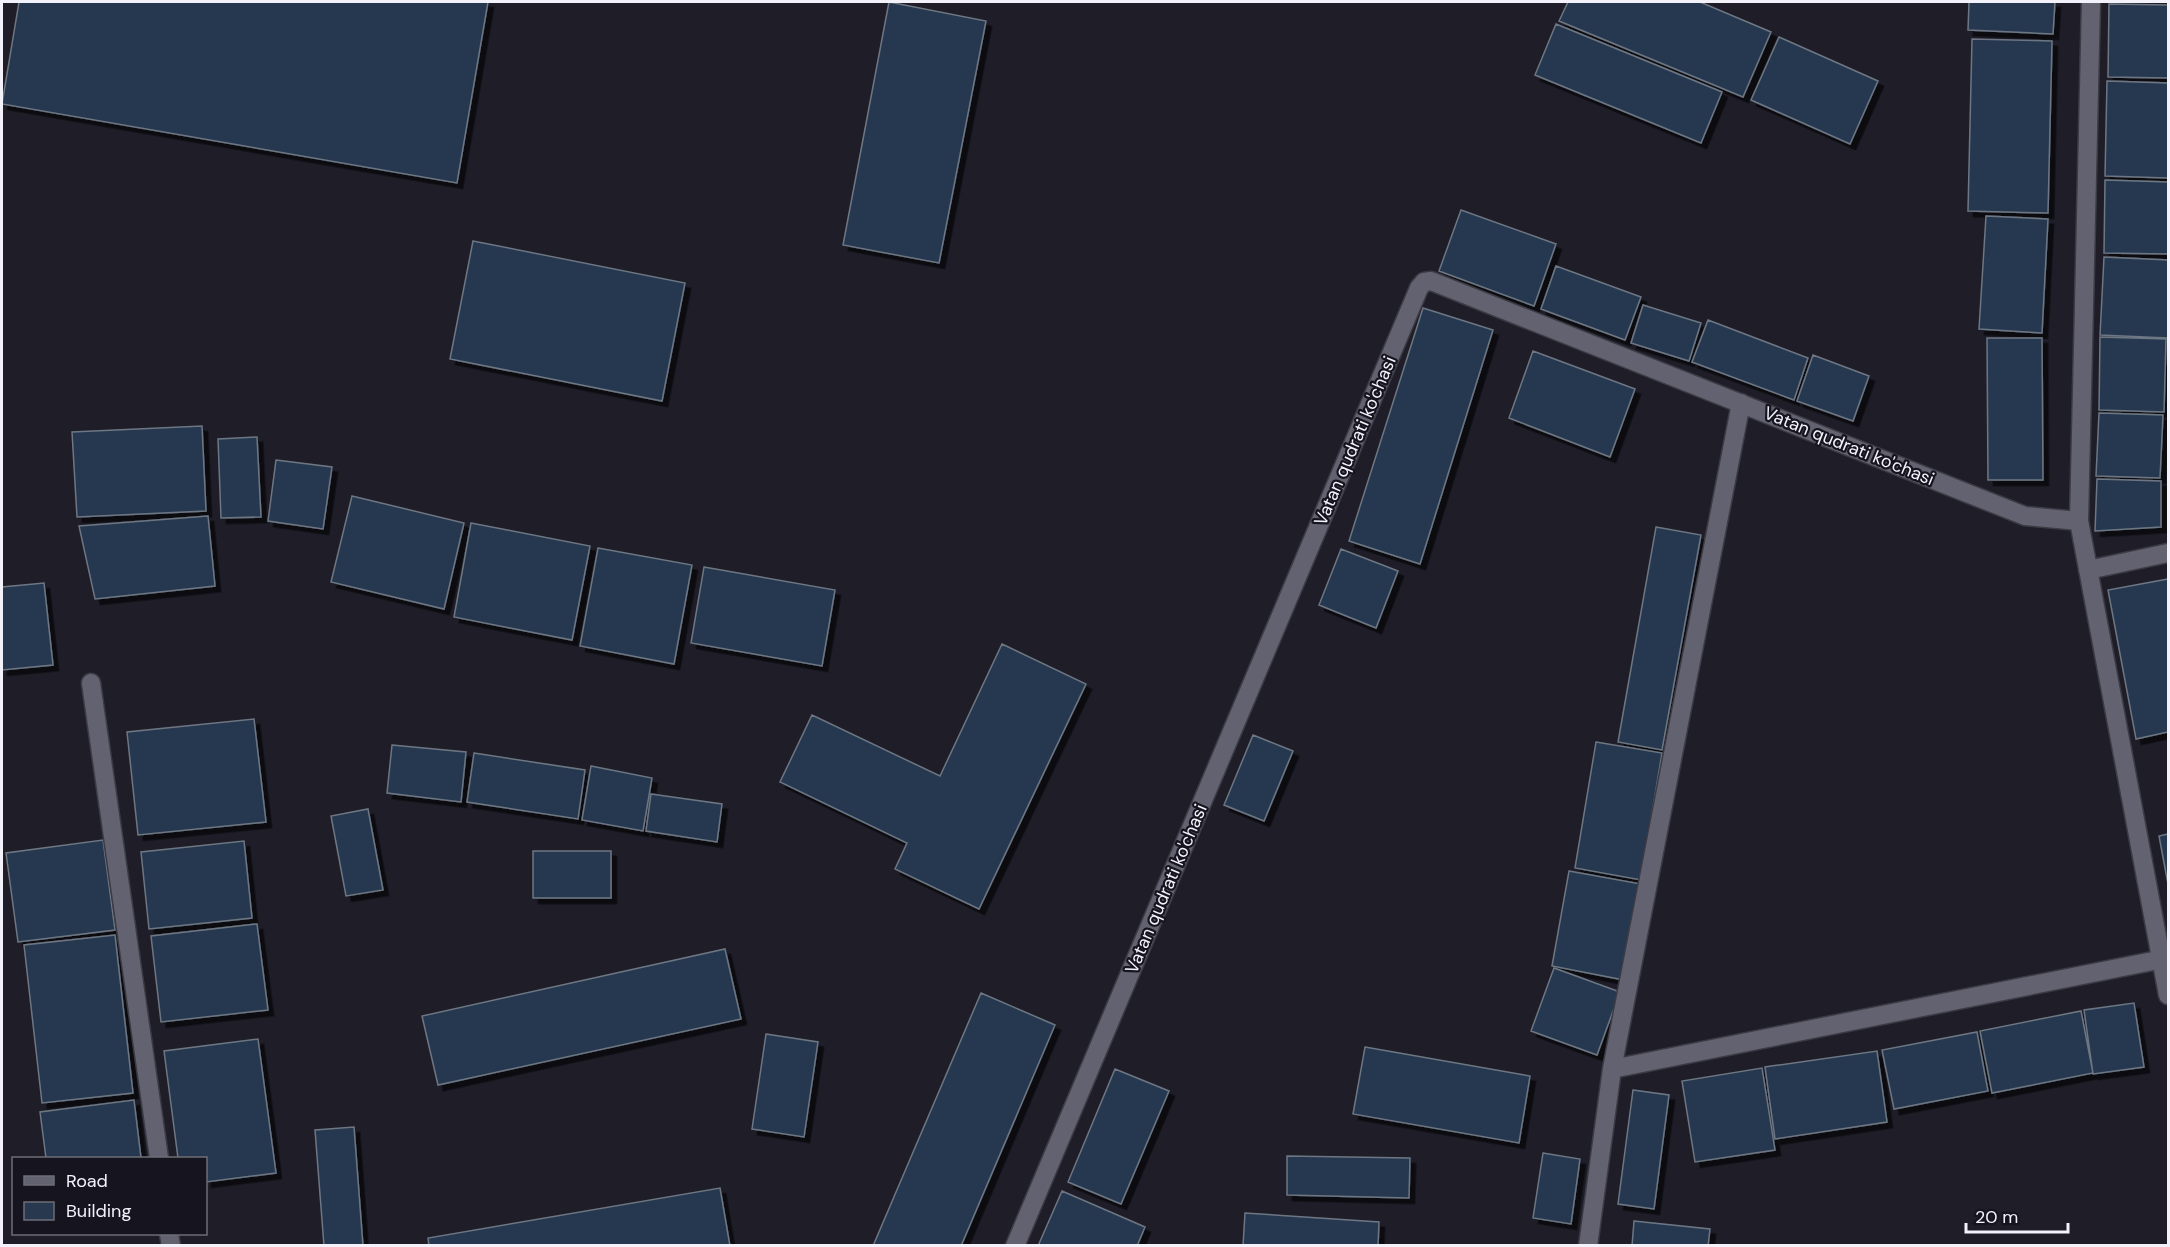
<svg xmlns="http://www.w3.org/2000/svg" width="2170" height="1247" viewBox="0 0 2170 1247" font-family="'DM Sans',sans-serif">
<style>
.building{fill:#27384f;stroke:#6d7783;stroke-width:1.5;filter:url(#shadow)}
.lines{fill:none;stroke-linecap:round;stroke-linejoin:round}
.street-casing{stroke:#3c3b44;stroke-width:21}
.street{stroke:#636270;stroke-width:18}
.labels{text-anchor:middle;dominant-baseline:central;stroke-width:4.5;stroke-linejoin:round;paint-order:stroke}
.street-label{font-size:18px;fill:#f3f2fb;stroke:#15141f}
</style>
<defs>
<filter id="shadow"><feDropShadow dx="5.5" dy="5.5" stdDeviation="0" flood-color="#0009"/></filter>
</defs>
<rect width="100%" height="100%" fill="#1e1d28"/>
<path class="building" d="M19 2H488L457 183 2 104Z
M889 2 986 21 939 263 843 245Z
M1568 2H1700L1771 32 1743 97 1559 21Z
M1969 2H2055L2053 34 1968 30Z
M2109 4 2168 5V78L2108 77Z
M1556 24 1722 92 1701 143 1535 75Z
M1779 37 1878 81 1850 144 1751 100Z
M1972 39 2052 41 2048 213 1968 211Z
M2107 81 2168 83V178L2105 176Z
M2105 180 2168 182V254L2104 253Z
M1461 210 1556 244 1534 306 1439 271Z
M1986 216 2048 219 2042 333 1979 329Z
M473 241 685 283 662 401 450 359Z
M2104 257 2168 260V338L2100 335Z
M1556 266 1641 297 1625 340 1541 309Z
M1643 305 1701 323 1689 361 1631 343Z
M1423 308 1493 330 1420 564 1349 541Z
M1708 320 1808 358 1794 400 1692 362Z
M2100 337 2166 339 2164 412 2099 410Z
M1987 338H2042L2043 480H1988Z
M1533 351 1635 389 1610 457 1509 418Z
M1813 355 1869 376 1853 421 1797 401Z
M2099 413 2163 415 2160 478 2096 476Z
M202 426 206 511 77 517 72 432Z
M257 437 261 517 221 518 218 439Z
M276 460 332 467 323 529 268 521Z
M2097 479 2161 481V527L2095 531Z
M352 496 464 523 444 609 331 582Z
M208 516 215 586 95 599 79 526Z
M471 523 590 546 572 640 454 617Z
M1656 527 1701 535 1662 750 1618 742Z
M598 548 692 565 674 664 580 646Z
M1341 549 1398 571 1376 628 1319 605Z
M704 567 835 590 822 666 691 643Z
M2168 579V732L2136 739 2108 590Z
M44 583 53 665 2 670V587Z
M1002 644 1086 684 979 909 895 869 907 843 780 782 812 715 940 776Z
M254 719 266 822 138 835 127 732Z
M1253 735 1293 751 1264 821 1224 805Z
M1596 742 1662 753 1641 880 1575 868Z
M392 745 466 752 461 802 387 793Z
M474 753 585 770 578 819 467 802Z
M591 766 652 778 643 831 582 820Z
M651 794 722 804 717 842 646 831Z
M368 809 383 890 346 896 331 816Z
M2168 834V884L2159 836Z
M103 840 115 930 18 942 6 853Z
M244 841 252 918 149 929 141 852Z
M533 851H611V898H533Z
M1569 871 1641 884 1624 980 1552 966Z
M257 924 268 1010 161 1022 151 936Z
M115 935 133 1093 42 1103 24 945Z
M725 949 741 1019 438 1085 422 1016Z
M1554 968 1620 992 1597 1055 1531 1031Z
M981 993 1055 1025 961 1246H873Z
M2134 1003 2144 1067 2093 1074 2084 1010Z
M2081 1011 2093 1073 1992 1093 1980 1031Z
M1977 1032 1988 1091 1894 1109 1882 1050Z
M766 1034 818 1042 804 1137 752 1129Z
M258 1039 276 1173 206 1182V1158H178L164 1051Z
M1365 1047 1530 1076 1519 1143 1353 1114Z
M1877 1051 1887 1122 1775 1139 1765 1067Z
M1762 1068 1775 1150 1695 1162 1682 1081Z
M1115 1069 1169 1091 1121 1204 1068 1182Z
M1633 1090 1669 1095 1654 1209 1618 1204Z
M134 1100 141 1158H46L40 1112Z
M354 1127 363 1246H324L315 1130Z
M1543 1153 1580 1159 1571 1224 1533 1218Z
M1287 1156 1410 1158 1409 1198 1287 1195Z
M720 1188 730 1246H429L428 1238Z
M1062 1191 1145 1227 1137 1246H1038Z
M1245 1213 1379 1222 1378 1246H1243Z
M1634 1221 1710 1229 1708 1246H1632Z"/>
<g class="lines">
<g class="street-casing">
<path id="street" d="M2091 2 2079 521 2168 995
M2088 570 2168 553
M91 683 159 1158
M1612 1069 2168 958
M169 1234 171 1246
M1015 1246 1419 288 1424 282 1431 281 2025 516 2079 521
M1588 1246 1612 1069 1741 403"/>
</g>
<use href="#street" class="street"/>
</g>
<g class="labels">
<g class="street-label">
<text transform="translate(1355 441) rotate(-67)">Vatan qudrati ko'chasi</text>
<text transform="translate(1849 446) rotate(22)">Vatan qudrati ko'chasi</text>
<text transform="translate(1166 889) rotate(-67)">Vatan qudrati ko'chasi</text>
</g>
</g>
<rect width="2170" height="1247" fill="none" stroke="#f3f2fb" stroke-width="6"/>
<rect x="12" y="1157" width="195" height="78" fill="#15141f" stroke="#6e6d77" stroke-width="1.5"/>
<rect x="24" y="1176" width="30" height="9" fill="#636270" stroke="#6e6d77" stroke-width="1.5"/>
<text x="66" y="1187" font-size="18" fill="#f3f2fb">Road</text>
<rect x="24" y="1202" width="30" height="18" fill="#27384f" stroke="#6e6d77" stroke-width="1.5"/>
<text x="66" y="1217" font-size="18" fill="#f3f2fb">Building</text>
<path d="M1966 1223v9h102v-9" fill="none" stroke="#f3f2fb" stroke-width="3"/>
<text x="1975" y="1223" font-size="18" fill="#f3f2fb" stroke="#15141f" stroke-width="4.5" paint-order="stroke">20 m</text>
</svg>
